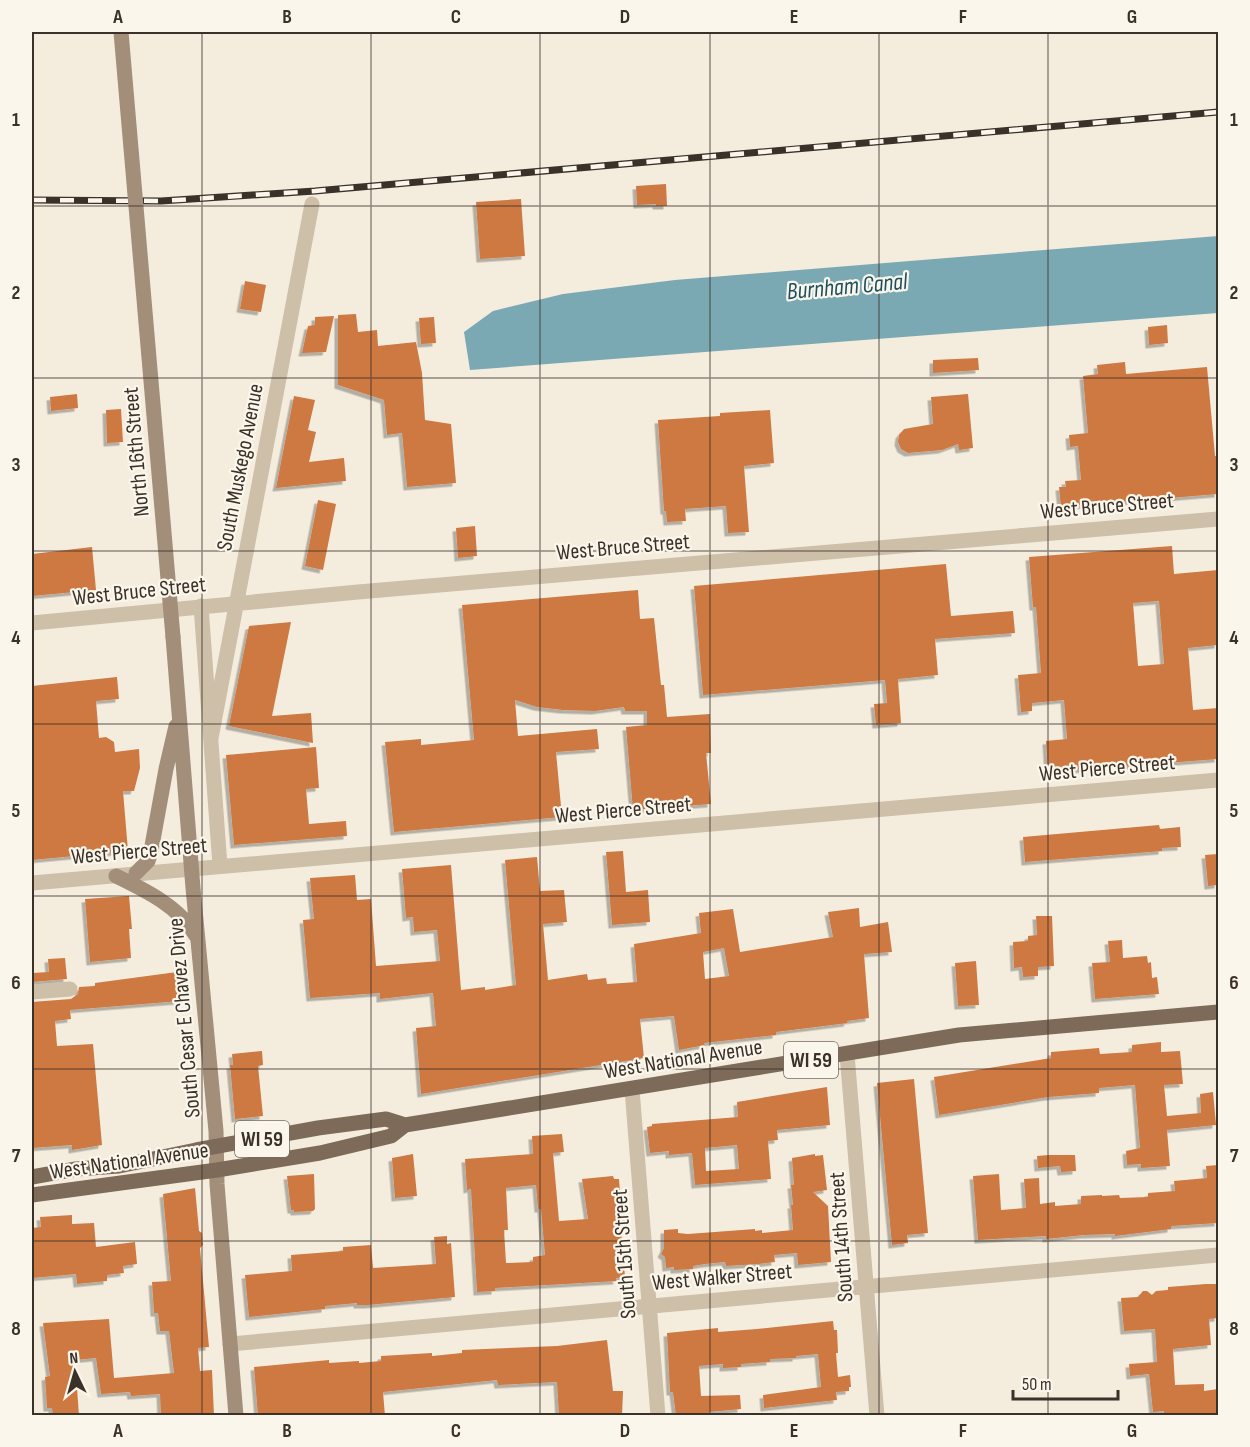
<svg xmlns="http://www.w3.org/2000/svg" width="1250" height="1447" font-family="'Sofia Sans Condensed',sans-serif">
	<style>
		.water { fill: #7aa9b4 }
		.building { fill: #ce7842; fill-rule: evenodd; filter: url(#shadow) }
		.lines { fill: none; stroke-linecap: round; stroke-linejoin: round }
		.minor { stroke: #cebfa8; stroke-width: 15 }
		.secondary { stroke: #a28e79; stroke-width: 15 }
		.primary { stroke: #7d6a59; stroke-width: 15 }
		.rail-casing { stroke: #3a3129; stroke-width: 7 }
		.rail { stroke: #fbf6eb; stroke-width: 4.5; stroke-dasharray: 14; stroke-linecap: butt }
		.secondary-bridge { stroke: #a28e79; stroke-width: 15 }
		.grid { fill: none; stroke: #3a3129; stroke-width: 1.5; stroke-opacity: 0.55 }
		.labels { text-anchor: middle; stroke-width: 4.5; stroke-linejoin: round; paint-order: stroke }
		.shield { fill: #fbf6eb; stroke: #746c63; stroke-width: 1.5 }
		.shield-label { font-size: 21px; font-weight: bold; fill: #3a3129 }
		.street-label { font-size: 22px; fill: #3a3129; stroke: #fbf6eb }
		.water-label { font-size: 24px; font-style: italic; fill: #1b515f; stroke: #fbf6eb }
		.neatline { fill: none; stroke: #3a3129; stroke-width: 2 }
		.grid-label { font-size: 20px; text-anchor: middle; font-weight: bold; fill: #3a3129 }
	</style>
	<defs>
		<filter id="shadow"><feDropShadow dx="-3.5" dy="3.5" stdDeviation="0" flood-color="#0004"/></filter>
	</defs>
	<rect width="100%" height="100%" fill="#f4edde"/>
	<path class="water" d="M1218,236V313L470,370L464,332L493,311L563,294L675,280Z"/>
	<path class="building" d="M666,184L667,206H656V204L637,205L636,186Z
		M521,199L525,256L480,259L476,202Z
		M245,281L266,285L261,312L240,309Z
		M356,314L358,332L377,330L378,346L416,342L422,373L425,420L451,424L456,483L407,487L402,433L387,435L384,400L338,385V315Z
		M334,316L326,352L302,353L308,326L315,325V317Z
		M434,317L436,343L421,344L419,318Z
		M1167,325L1168,343L1149,345L1148,327Z
		M978,358L979,370L933,373V360Z
		M1125,362L1126,374L1207,367L1215,456H1218V494L1061,507L1059,487H1066L1065,481L1081,480L1078,446L1070,447L1069,435L1088,433L1083,376L1098,374L1097,365Z
		M77,394L78,408L51,411L50,397Z
		M968,394L973,448L959,450L958,444L942,450L908,453L901,449L898,442L899,435L904,429L933,424L931,397Z
		M294,396L315,400L308,430L316,432L309,462L344,458L346,481L276,488Z
		M121,409L123,442L107,443L106,410Z
		M770,410L774,463L744,466L749,532L728,533L726,506L685,509L686,521L667,522L666,511H664L658,420L720,416V413Z
		M318,500L336,504L323,570L305,566Z
		M475,526L477,556L458,558L456,528Z
		M1172,546L1174,574L1218,570V645L1188,648L1193,710L1218,708V759L1048,772L1046,741L1067,739L1064,700L1032,703V711L1021,712L1018,675L1041,673L1036,607H1033L1029,557ZM1159,601L1164,664L1138,666L1133,603Z
		M92,547L96,590L32,596V554Z
		M946,564L951,616L1013,611L1015,633L935,639L938,675L898,679L901,723L876,725L874,704L887,703L885,680L703,695L694,586Z
		M638,590L640,619L654,618L661,685H664L667,717L710,714L711,753H706L711,804L633,810L626,727L647,725V711H625L624,707L595,711L563,710L537,707L515,700L518,736L597,729L599,749L556,752L562,817L394,832L385,742L421,739V745L474,740L462,605Z
		M291,622L272,716L311,713L313,743L229,726L249,626Z
		M117,677L119,699L96,701L99,738L106,737L114,742L115,752L139,749L140,768L134,791H123L128,851L32,860V686Z
		M316,747L319,788L306,789L309,824L346,821L347,836L234,845L226,755Z
		M1159,825L1160,829L1180,827L1181,847L1162,848V851L1025,862L1023,837Z
		M623,851L626,892L648,890L650,922L612,925L606,852Z
		M1218,854V885L1208,886L1205,855Z
		M537,857L540,891L564,890L567,922L543,924L548,980L587,974L588,980L606,978L607,984L637,982L634,944L701,933L699,913L733,909L740,952L833,937L828,912L859,908L860,927L888,922L892,952L864,954L869,1018L847,1021L848,1023L776,1032V1035L704,1043L705,1045L679,1050L674,1016L640,1019L644,1058L421,1094L416,1028L436,1026L433,993L380,999V993L310,998L303,920L314,919L310,878L355,875L357,900L371,899L376,966L440,961L437,930L414,932L413,917L406,918L402,869L451,865L461,990L485,987V990L516,985L505,860ZM724,948L729,976L705,979L703,952Z
		M129,896L132,929H129L131,958L90,962L85,899Z
		M1036,916H1052L1054,966L1038,967V976L1023,977L1022,967L1014,968L1013,942L1028,941V936L1037,935Z
		M1122,940L1123,958L1147,956L1148,963L1151,962L1152,978L1157,977L1159,994L1095,999L1092,963L1110,962L1108,941Z
		M65,958L67,979L32,982V973L49,972L48,959Z
		M976,961L979,1005L958,1006L955,963Z
		M177,972L180,1001L70,1010L71,1019L55,1021L57,1046L93,1044L102,1145L72,1150V1145L32,1148V1002L71,999L78,994L79,987L95,986V983Z
		M1161,1042V1052L1180,1051L1183,1084L1164,1085L1167,1116L1201,1113L1200,1094L1213,1092L1216,1125L1167,1130L1170,1166L1141,1168V1164L1127,1165L1126,1151L1140,1148L1135,1085L1099,1088V1093L1048,1097L939,1115L934,1077L1051,1058V1052L1099,1048L1100,1054L1132,1052V1045Z
		M262,1051L263,1065L258,1066L263,1116L235,1119L230,1065H233L232,1054Z
		M914,1079L928,1233L907,1235L908,1243L892,1245L877,1083Z
		M827,1087L830,1125L777,1130L778,1140L768,1141L771,1179L695,1185L692,1153L669,1155V1151L650,1153L647,1127L652,1126V1124L738,1117L737,1102ZM737,1145L739,1169L706,1171L705,1148Z
		M562,1134L564,1152L553,1153L559,1221L588,1219L582,1179L613,1176L614,1179H619L622,1220L625,1219L626,1230L621,1231L625,1277L616,1278L617,1281L495,1288V1291L477,1292L471,1189L467,1190L465,1159L533,1154L532,1136ZM536,1185L538,1209H541L545,1255L533,1257V1262L506,1263L504,1230H508L506,1188Z
		M413,1154L417,1196L395,1198L392,1158Z
		M815,1154V1156L823,1155L827,1190L813,1192L828,1206L831,1262L798,1265L797,1253L774,1255L775,1262L758,1264L726,1266L725,1262L705,1264L693,1266V1269L674,1270V1267L666,1268L665,1257L661,1254L664,1248V1230L678,1229V1233L688,1234L755,1229V1231L762,1230V1233L793,1230L791,1205H793L791,1185H794L792,1158Z
		M1049,1155H1075L1076,1171L1061,1172L1060,1166L1038,1168L1037,1156Z
		M1218,1165V1223L1171,1226V1229L1115,1236V1234L1084,1235L1046,1239V1236L978,1240L973,1176L999,1174L1001,1210L1026,1208L1024,1179L1039,1178L1040,1204L1055,1202V1206L1081,1204V1196L1102,1195V1196L1119,1195L1120,1198L1148,1197V1193L1175,1191L1174,1181L1207,1178L1206,1166Z
		M314,1174L315,1209L313,1211L294,1212V1210H291L287,1176Z
		M195,1188L199,1231L202,1233L203,1245L200,1248L209,1347L198,1348L200,1371L212,1370L214,1416H161L160,1394L131,1396L130,1392L101,1394L96,1358L75,1360L79,1416H53L52,1408H47L45,1377L50,1376L43,1323L109,1319L114,1378L174,1373L169,1331H160L158,1313H154L152,1282L171,1281L163,1194Z
		M72,1215V1224L94,1223L96,1247L135,1242L137,1264L123,1266L124,1273L107,1275V1281L77,1284L76,1274L32,1278V1228L41,1227L40,1217Z
		M447,1236V1244L451,1243L455,1297L368,1305H357V1303L325,1306V1309L249,1317L245,1275L292,1271L291,1255L343,1251V1247L371,1245L373,1268L436,1264L434,1237Z
		M1206,1284H1218V1318L1209,1319L1211,1345L1173,1349L1175,1385L1204,1384V1391L1218,1389V1416H1164V1411L1153,1412L1149,1374L1130,1376L1129,1364L1157,1362L1155,1329L1124,1331L1121,1298L1138,1297L1143,1291H1147L1152,1295L1156,1291L1168,1290V1287Z
		M833,1321L834,1330H837L838,1353H836L838,1377L850,1375L851,1387H849V1391L836,1392L837,1400L764,1408L763,1395L821,1387L818,1354L796,1356V1358L770,1359V1362L741,1364V1367L723,1368V1364L699,1366L701,1396L740,1395L741,1409L709,1412V1414L676,1416L673,1392H670L667,1333L718,1328V1332L757,1329Z
		M607,1340L613,1391H623L622,1416H559L557,1382L498,1385L497,1380L383,1392L385,1416H258L254,1367L329,1360V1363L359,1361V1363L381,1361V1356L432,1353V1356L462,1353V1350L557,1346Z"/>
	<g class="lines">
		<path class="minor" d="M201,606L220,866
			M32,623L358,592L1218,519
			M211,738L312,204
			M32,883L1218,780
			M32,992L70,989
			M847,1054L877,1416
			M632,1089L658,1416
			M230,1344L1218,1255"/>
		<path class="secondary" d="M173,637L193,888L216,1131L217,1184L236,1416
			M136,873L148,861L151,851L166,769L176,726
			M116,876C145,890 180,907 196,936"/>
		<path class="primary" d="M32,1177L76,1169L119,1166L196,1150L318,1128L386,1119L405,1125L959,1035L1218,1012
			M32,1195L217,1170L320,1153L391,1136L405,1125"/>
		<defs>
			<path id="rail" d="M32,200L161,201L315,191L1218,112"/>
		</defs>
		<use href="#rail" class="rail-casing"/>
		<use href="#rail" class="rail"/>
		<path class="secondary-bridge" d="M121,32L173,637"/>
	</g>
	<path class="grid" d="M202,32V1416M371,32V1416M540,32V1416M710,32V1416M879,32V1416M1048,32V1416M32,206H1218M32,378H1218M32,551H1218M32,724H1218M32,896H1218M32,1069H1218M32,1241H1218"/>
	<g class="labels">
		<g class="shield">
			<rect x="784" y="1042" width="54" height="36" rx="4.5"/>
			<rect x="235" y="1121" width="54" height="36" rx="4.5"/>
		</g>
		<g class="shield-label">
			<text x="811" y="1067">WI 59</text>
			<text x="262" y="1146">WI 59</text>
		</g>
		<g class="street-label">
			<text transform="translate(135 452) rotate(-95)" y="8">North 16th Street</text>
			<text transform="translate(239 467) rotate(-79)" y="8">South Muskego Avenue</text>
			<text transform="translate(1107 505) rotate(-5)" y="8">West Bruce Street</text>
			<text transform="translate(623 546) rotate(-5)" y="8">West Bruce Street</text>
			<text transform="translate(139 590) rotate(-6)" y="8">West Bruce Street</text>
			<text transform="translate(1107 767) rotate(-5)" y="8">West Pierce Street</text>
			<text transform="translate(623 809) rotate(-5)" y="8">West Pierce Street</text>
			<text transform="translate(139 850) rotate(-5)" y="8">West Pierce Street</text>
			<text transform="translate(183 1018) rotate(-95)" y="8">South Cesar E Chavez Drive</text>
			<text transform="translate(683 1058) rotate(-9)" y="8">West National Avenue</text>
			<text transform="translate(129 1160) rotate(-8)" y="8">West National Avenue</text>
			<text transform="translate(840 1237) rotate(-94)" y="8">South 14th Street</text>
			<text transform="translate(623 1254) rotate(-94)" y="8">South 15th Street</text>
			<text transform="translate(722 1276) rotate(-5)" y="8">West Walker Street</text>
		</g>
		<g class="water-label">
			<text transform="translate(847 286) rotate(-5)" y="8">Burnham Canal</text>
		</g>
	</g>
	<rect width="1250" height="1447" fill="none" stroke="#fbf6eb" stroke-width="66"/>
	<g transform="translate(75 1372) rotate(355)" stroke="#fbf6eb" stroke-width="4.5" paint-order="stroke">
	<path d="M0-4.5L10 22L0 15L-10 22Z" fill="#3a3129"/>
	<text y="-9" font-size="16" font-weight="bold" text-anchor="middle" fill="#3a3129">N</text>
	</g>
	<path d="M1013 1390v9h105v-9" fill="none" stroke="#3a3129" stroke-width="3"/>
	<text x="1022" y="1390" font-size="18" fill="#3a3129" stroke="#fbf6eb" stroke-width="4.5" paint-order="stroke">50 m</text>
	<rect x="33" y="33" width="1184" height="1381" class="neatline"/>
	<g class="grid-label">
		<text x="118" y="23">A</text>
		<text x="287" y="23">B</text>
		<text x="456" y="23">C</text>
		<text x="625" y="23">D</text>
		<text x="794" y="23">E</text>
		<text x="963" y="23">F</text>
		<text x="1132" y="23">G</text>
		<text x="16" y="126">1</text>
		<text x="1234" y="126">1</text>
		<text x="16" y="299">2</text>
		<text x="1234" y="299">2</text>
		<text x="16" y="471">3</text>
		<text x="1234" y="471">3</text>
		<text x="16" y="644">4</text>
		<text x="1234" y="644">4</text>
		<text x="16" y="817">5</text>
		<text x="1234" y="817">5</text>
		<text x="16" y="989">6</text>
		<text x="1234" y="989">6</text>
		<text x="16" y="1162">7</text>
		<text x="1234" y="1162">7</text>
		<text x="16" y="1335">8</text>
		<text x="1234" y="1335">8</text>
		<text x="118" y="1437">A</text>
		<text x="287" y="1437">B</text>
		<text x="456" y="1437">C</text>
		<text x="625" y="1437">D</text>
		<text x="794" y="1437">E</text>
		<text x="963" y="1437">F</text>
		<text x="1132" y="1437">G</text>
	</g>
</svg>
